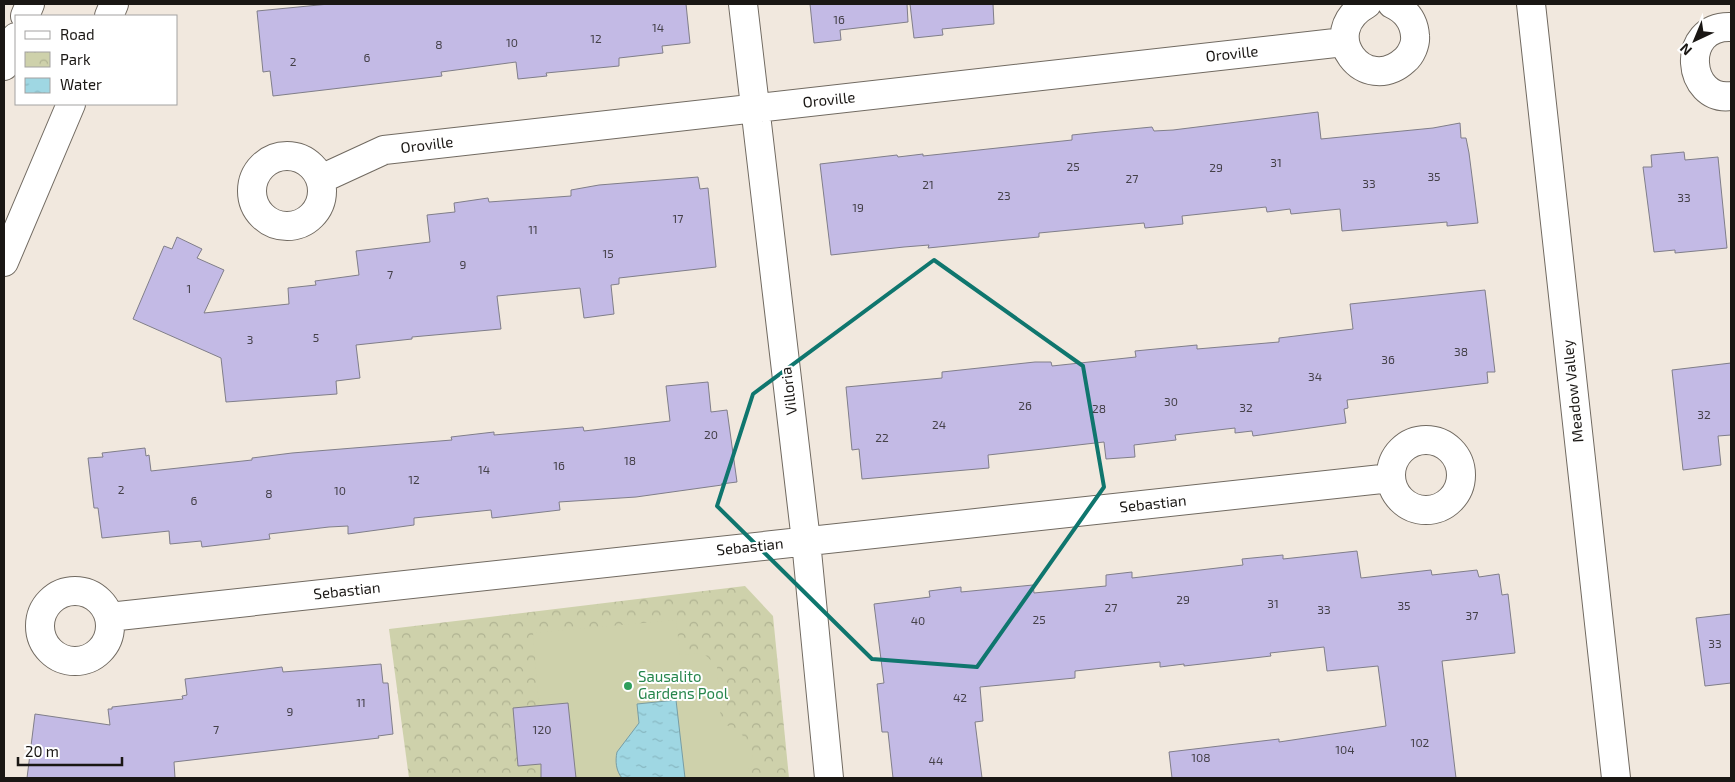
<svg xmlns="http://www.w3.org/2000/svg" width="1735" height="782" font-family="'Exo 2',sans-serif">
	<style>
		.park { fill: url(#park-crowns) }
		.pitch { fill: #ced1ab }
		.water { fill: url(#water-ripples); stroke: #779da5 }
		.building { fill: #c3bae5; stroke: #807e89 }
		.lines { fill: none; stroke-linecap: round; stroke-linejoin: round }
		.minor-casing { stroke: #716a61; stroke-width: 30 }
		.major-casing { stroke: #716a61; stroke-width: 30 }
		.minor { stroke: #fff; stroke-width: 28 }
		.major { stroke: #fff; stroke-width: 28 }
		.marked { fill: none; stroke: #0f766e; stroke-width: 4; stroke-linejoin: round }
		.leisure-dot { fill: #2e9e5b; stroke: #fff; stroke-width: 2 }
		.labels { text-anchor: middle; stroke-width: 4; stroke-linejoin: round; paint-order: stroke }
		.number-label { font-size: 12px; fill: #444048 }
		.street-label { font-size: 15px; fill: #1a1714; stroke: #fff }
		.leisure-label { font-size: 15px; fill: #27864d; stroke: #fff; text-anchor: start }
	</style>
	<defs>
		<pattern id="park-crowns" width="20" height="18" patternUnits="userSpaceOnUse" patternTransform="scale(1.25)"><rect width="20" height="18" fill="#ced1ab"/><path d="M2 6a3 3 0 1 1 6 0M12 15a3 3 0 1 1 6 0" fill="none" stroke="#b0b392"/></pattern>
		<pattern id="water-ripples" width="26" height="14" patternUnits="userSpaceOnUse" patternTransform="scale(1.25)"><rect width="26" height="14" fill="#9fd7e3"/><path d="M2 4q2-2 4 0t4 0M15 11q2-2 4 0t4 0" fill="none" stroke="#88b8c2"/></pattern>
	</defs>
	<rect width="100%" height="100%" fill="#f1e8de"/>
	<path class="park" d="M745,586L773,616L789,778H409L389,629Z"/>
	<path class="pitch" d="M676,620L680,655L703,653L717,666L721,722L741,733L753,752C752,763 749,771 741,778H541L540,764L518,766L513,708L539,705L533,633Z"/>
	<path class="water" d="M676,700L685,778H622C616,771 615,761 617,752L639,723L637,704Z"/>
	<path class="building" d="M329,4H686L690,43L662,46L663,53L619,58V66L546,73L547,76L518,79L516,62L441,72L442,76L273,96L270,71L263,72L257,11Z
		M810,4H907L908,22L840,30L841,40L814,43Z
		M910,4H993L994,24L942,29L943,35L914,38Z
		M1318,112L1321,139L1433,128L1460,123L1461,138H1466L1469,153L1478,223L1447,226V222L1342,231L1340,209L1291,214L1290,209L1267,212L1266,207L1182,216L1183,224L1145,228L1144,223L1039,233V237L1007,240L928,248L929,245L904,247L831,255L820,164L897,155L898,157L923,154V156L1072,140V135L1100,132L1152,127L1154,131L1173,130Z
		M1684,152L1685,160L1718,157L1727,248L1675,253V250L1654,252L1643,167H1652L1651,155Z
		M698,177L700,189L708,188L716,267L619,278V284L611,285L614,314L584,318L580,288L497,296L501,329L412,337V339L356,345L360,378L336,381L337,394L226,402L221,358L133,319L164,246L172,249L177,237L202,249L197,258L224,270L204,313L289,304L288,288L316,285L315,281L359,275L356,251L430,242L427,215L455,212L454,203L488,198L489,202L571,196V190L599,185Z
		M1485,290L1495,372H1487L1488,383L1347,400L1348,408L1344,409L1346,423L1253,436L1252,431L1235,433V428L1175,435L1176,440L1134,445L1135,457L1106,459L1104,442L1043,449L988,455L989,468L862,479L859,449L852,450L846,387L942,378V372L1035,362H1051L1052,366L1136,357L1135,351L1197,345V349L1279,342V338L1353,329L1350,304Z
		M1731,363V435L1718,436L1721,465L1683,470L1672,370Z
		M708,382L711,412L727,410L737,482L721,484L722,485L636,497L559,502L560,510L492,518L491,510L414,518V525L348,534V526L329,527L269,534L270,539L202,547L201,541L170,544L169,531L102,538L98,508H94L88,458L103,457L102,453L145,448L146,456L149,455L151,471L252,460V458L292,453L452,440L451,437L494,432V435L583,427L584,431L670,421L666,386Z
		M1357,551L1361,578L1431,570L1432,575L1477,570L1479,577L1499,574L1502,595L1508,594L1515,653L1442,661L1456,778H1172L1169,752L1279,739V742L1386,726L1378,666L1327,671L1324,647L1270,653L1271,656L1184,666V664L1160,667V662L1075,671V678L980,687L983,721L975,722L982,778H893L888,732H882L877,684L884,683L874,604L930,597L929,591L961,587V592L1033,585L1034,593L1106,586V575L1132,572V578L1243,565L1242,559L1283,555V559Z
		M1731,614V683L1705,686L1696,618Z
		M381,664L383,683H388L393,734L378,736L379,738L174,762L175,778H27L35,714L110,725L108,709H112V707L183,699L182,696L187,695L185,679L282,667L283,672Z
		M568,703L576,778H541V764L518,766L513,708Z"/>
	<g class="lines">
		<defs>
			<path id="minor" d="M743,4L806,541L829,778
				M1367,4C1315,33 1365,97 1405,60C1411,55 1416,44 1415,36C1414,20 1405,10 1392,4
				M1531,4L1616,778
				M1731,27C1679,25 1687,102 1731,96
				M252 191a35 35 0 1 1 70 0a35 35 0 1 1-70 0Z
				M321,179L384,150L1344,42
				M1391 475a35 35 0 1 1 70 0a35 35 0 1 1-70 0Z
				M40 626a35 35 0 1 1 70 0a35 35 0 1 1-70 0Z
				M109,617L1391,478"/>
			<path id="major" d="M25,16L30,4
				M109,16L114,4
				M4,66L16,37
				M4,262L71,104"/>
		</defs>
		<use href="#minor" class="minor-casing"/>
		<use href="#major" class="major-casing"/>
		<use href="#minor" class="minor"/>
		<use href="#major" class="major"/>
	</g>
	<path class="marked" d="M934,260L1083,366L1104,487L977,667L872,659L717,506L753,394Z"/>
	<circle class="leisure-dot" cx="628" cy="686" r="5"/>
	<g class="labels">
		<g class="number-label">
			<text x="839" y="24">16</text>
			<text x="658" y="32">14</text>
			<text x="596" y="43">12</text>
			<text x="512" y="47">10</text>
			<text x="439" y="49">8</text>
			<text x="367" y="62">6</text>
			<text x="293" y="66">2</text>
			<text x="1276" y="167">31</text>
			<text x="1073" y="171">25</text>
			<text x="1216" y="172">29</text>
			<text x="1434" y="181">35</text>
			<text x="1132" y="183">27</text>
			<text x="1369" y="188">33</text>
			<text x="928" y="189">21</text>
			<text x="1004" y="200">23</text>
			<text x="1684" y="202">33</text>
			<text x="858" y="212">19</text>
			<text x="678" y="223">17</text>
			<text x="533" y="234">11</text>
			<text x="608" y="258">15</text>
			<text x="463" y="269">9</text>
			<text x="390" y="279">7</text>
			<text x="189" y="293">1</text>
			<text x="316" y="342">5</text>
			<text x="250" y="344">3</text>
			<text x="1461" y="356">38</text>
			<text x="1388" y="364">36</text>
			<text x="1315" y="381">34</text>
			<text x="1171" y="406">30</text>
			<text x="1025" y="410">26</text>
			<text x="1246" y="412">32</text>
			<text x="1099" y="413">28</text>
			<text x="1704" y="419">32</text>
			<text x="939" y="429">24</text>
			<text x="711" y="439">20</text>
			<text x="882" y="442">22</text>
			<text x="630" y="465">18</text>
			<text x="559" y="470">16</text>
			<text x="484" y="474">14</text>
			<text x="414" y="484">12</text>
			<text x="121" y="494">2</text>
			<text x="340" y="495">10</text>
			<text x="269" y="498">8</text>
			<text x="194" y="505">6</text>
			<text x="1183" y="604">29</text>
			<text x="1273" y="608">31</text>
			<text x="1404" y="610">35</text>
			<text x="1111" y="612">27</text>
			<text x="1324" y="614">33</text>
			<text x="1472" y="620">37</text>
			<text x="1039" y="624">25</text>
			<text x="918" y="625">40</text>
			<text x="1715" y="648">33</text>
			<text x="960" y="702">42</text>
			<text x="361" y="707">11</text>
			<text x="290" y="716">9</text>
			<text x="216" y="734">7</text>
			<text x="542" y="734">120</text>
			<text x="1420" y="747">102</text>
			<text x="1345" y="754">104</text>
			<text x="1201" y="762">108</text>
			<text x="936" y="765">44</text>
		</g>
		<g class="street-label">
			<text transform="translate(1232 54) rotate(-6)" y="5">Oroville</text>
			<text transform="translate(829 100) rotate(-6)" y="5">Oroville</text>
			<text transform="translate(427 145) rotate(-7)" y="5">Oroville</text>
			<text transform="translate(789 391) rotate(-97)" y="5">Villoria</text>
			<text transform="translate(1573 391) rotate(-96)" y="5">Meadow Valley</text>
			<text transform="translate(1153 504) rotate(-6)" y="5">Sebastian</text>
			<text transform="translate(750 547) rotate(-6)" y="5">Sebastian</text>
			<text transform="translate(347 591) rotate(-6)" y="5">Sebastian</text>
		</g>
		<g class="leisure-label">
			<text x="638" y="682">Sausalito<tspan x="638" dy="17">Gardens Pool</tspan></text>
		</g>
	</g>
	<rect width="1735" height="782" fill="none" stroke="#1a1714" stroke-width="10"/>
	<rect x="15" y="15" width="162" height="90" fill="#ffffff" stroke="#a3a2a1"/>
	<rect x="25" y="31" width="25" height="8" fill="#ffffff" stroke="#a3a2a1"/>
	<text x="60" y="40" font-size="15" fill="#1a1714">Road</text>
	<rect x="25" y="52" width="25" height="15" fill="url(#park-crowns)" stroke="#a3a2a1"/>
	<text x="60" y="65" font-size="15" fill="#1a1714">Park</text>
	<rect x="25" y="78" width="25" height="15" fill="url(#water-ripples)" stroke="#a3a2a1"/>
	<text x="60" y="90" font-size="15" fill="#1a1714">Water</text>
	<g transform="translate(1695 40) rotate(224)" stroke="#ffffff" stroke-width="4" paint-order="stroke">
	<path d="M0-4L9 19L0 12L-9 19Z" fill="#1a1714"/>
	<text y="-8" font-size="14" font-weight="bold" text-anchor="middle" fill="#1a1714">N</text>
	</g>
	<path d="M18 757v8h104v-8" fill="none" stroke="#1a1714" stroke-width="2.5"/>
	<text x="25" y="757" font-size="15" fill="#1a1714" stroke="#ffffff" stroke-width="4" paint-order="stroke">20 m</text>
</svg>
